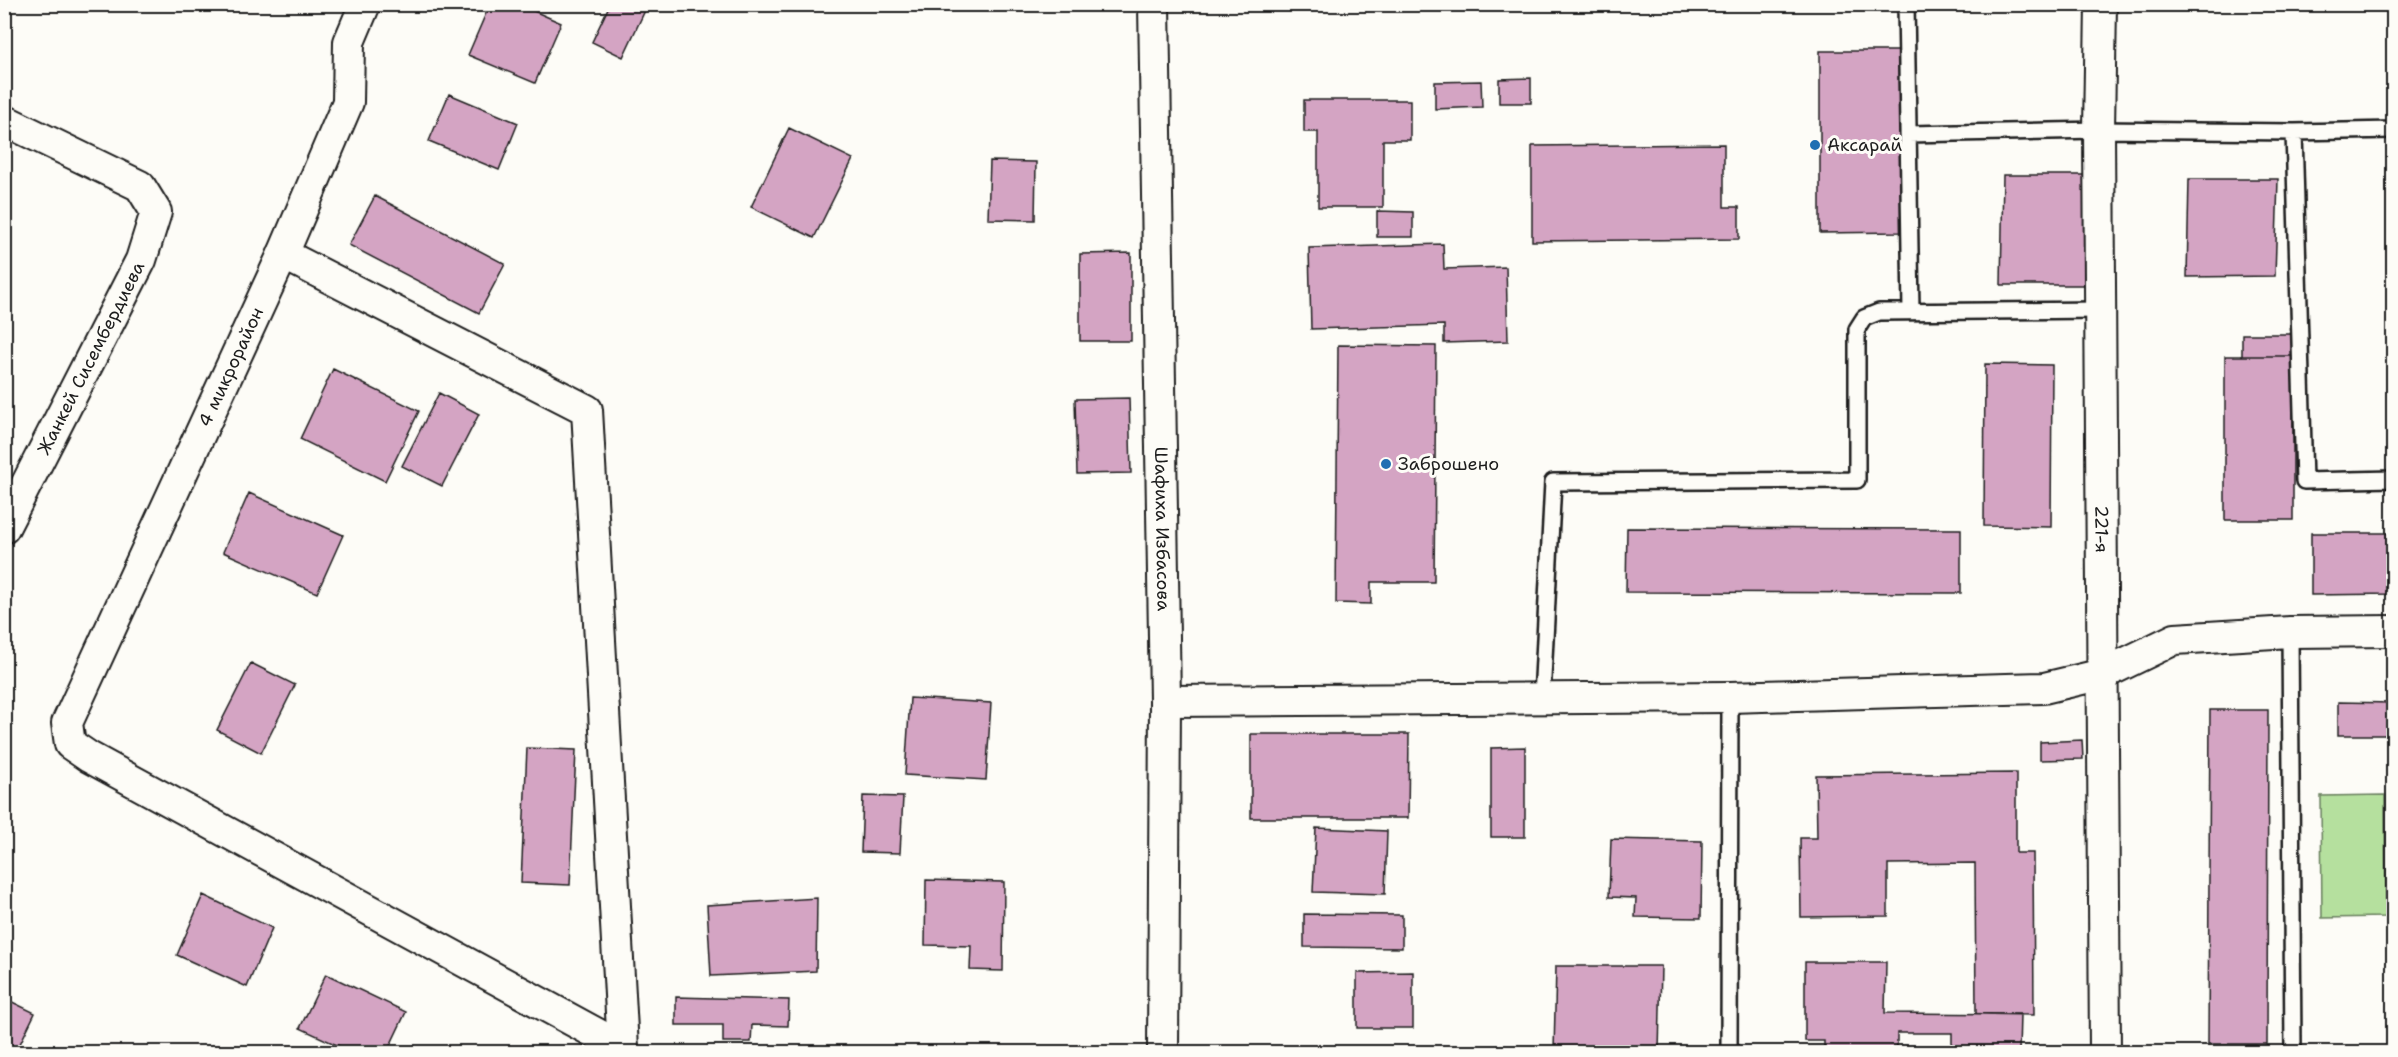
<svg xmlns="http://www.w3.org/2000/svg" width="2398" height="1057" font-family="'Shantell Sans',sans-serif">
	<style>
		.green { fill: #b5e09e; stroke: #687e5d; stroke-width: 1.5 }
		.building { fill: #d4a4c3; stroke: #1c1c1c; stroke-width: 1.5 }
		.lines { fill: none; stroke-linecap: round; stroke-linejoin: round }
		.service-casing { stroke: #1c1c1c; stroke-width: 20 }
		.minor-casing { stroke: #1c1c1c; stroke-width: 34 }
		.service { stroke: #fdfcf7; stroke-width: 15 }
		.minor { stroke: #fdfcf7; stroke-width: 30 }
		.poi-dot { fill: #1f6fb2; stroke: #fdfcf7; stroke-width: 2 }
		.labels { text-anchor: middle; stroke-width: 6; stroke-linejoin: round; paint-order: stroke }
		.poi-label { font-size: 18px; fill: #1c1c1c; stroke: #fdfcf7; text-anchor: start }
		.street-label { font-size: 18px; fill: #1c1c1c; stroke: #fdfcf7 }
	</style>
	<rect width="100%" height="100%" fill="#fdfcf7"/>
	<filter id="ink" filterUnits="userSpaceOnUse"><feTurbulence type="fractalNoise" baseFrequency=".0167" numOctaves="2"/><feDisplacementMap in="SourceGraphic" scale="12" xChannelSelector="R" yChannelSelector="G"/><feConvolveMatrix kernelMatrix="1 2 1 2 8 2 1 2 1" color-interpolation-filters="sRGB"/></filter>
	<g filter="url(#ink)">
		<path class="green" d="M2385,795L2386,917L2322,918L2321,796Z"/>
		<path class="building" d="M490,4H518L561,23L535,83L468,55Z
			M610,4H648L623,57L592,42Z
			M1820,51H1900L1901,232L1820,233Z
			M1531,78V103H1499V79Z
			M1481,81L1482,107L1435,109V82Z
			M449,94L518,123L499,170L429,141Z
			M1304,100H1410V140H1383V207H1318V132H1304Z
			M789,128L853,159L814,238L751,207Z
			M1724,144V207H1739V239L1532,241V146Z
			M990,161L1036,162L1035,220L988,219Z
			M2003,175H2091L2090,285H2001Z
			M2189,179H2278L2275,276L2187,277Z
			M375,196L505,264L479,313L349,245Z
			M1377,211L1413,212V237H1377Z
			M1443,244L1444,269L1506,267L1508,341L1444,343V325L1311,329L1309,248Z
			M1131,253V341H1080V254Z
			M2242,334H2293V356H2242Z
			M1338,345L1436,346L1434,582H1371V604L1336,603Z
			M2225,356H2293V520H2225Z
			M1985,364L2052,365L2051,527L1984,526Z
			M333,369L419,411L385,481L300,439Z
			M439,393L479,414L442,486L402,466Z
			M1129,398L1131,473L1077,474L1075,399Z
			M249,493L343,535L317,593L223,552Z
			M1627,528L1961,529V593L1626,592Z
			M2311,533H2394V594L2311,595Z
			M251,663L295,685L261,753L217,730Z
			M910,698L991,703L986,780L905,775Z
			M2338,702L2393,703L2394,735H2338Z
			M2210,710H2268L2267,1044H2208Z
			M1251,734H1409L1408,818H1251Z
			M2082,740L2083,759L2040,760V742Z
			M1525,747V837H1491V748Z
			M527,748L576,750L570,885L521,883Z
			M2016,773V853H2033L2034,1015L1976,1014L1975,863L1888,864V916L1801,917L1800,838H1817L1816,775Z
			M863,796L903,797L900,853L861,852Z
			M1316,828L1387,831L1385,894L1313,892Z
			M1611,839L1702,841L1701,918L1635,917L1636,898L1609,897Z
			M926,880L1004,882L1003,971L970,970L971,946L925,945Z
			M203,895L272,928L247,987L177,955Z
			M817,898L816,971L711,976L707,905Z
			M1304,914L1402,915V948L1304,947Z
			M1805,962H1886L1885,1013L2020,1014L2019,1052H1952V1033H1897V1052H1824V1041H1805Z
			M1556,966H1661L1659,1052H1554Z
			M1413,972V1028H1357V973Z
			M326,974L406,1012L387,1052H352L300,1028Z
			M676,997L789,1000L788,1026L752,1025L751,1042H723V1025H676Z
			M4,998L35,1013L16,1052H4Z"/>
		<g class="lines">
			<defs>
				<path id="service" d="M1906,4L1911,311
					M2294,132L2304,481L2394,479
					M1908,134L2099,130L2294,132L2394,130
					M2290,632L2293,1052
					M1542,698L1553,482L1857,480V329L1864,318L1879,312L2101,310
					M1729,1052L1730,697"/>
				<g id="minor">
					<path d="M365,4L349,42L348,102L283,254L67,723L70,744L89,757L623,1048L624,1052"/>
					<path id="s1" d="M1154,4L1165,701L1163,1052"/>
					<path id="s2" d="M2101,4L2099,130L2105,1052"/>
					<path d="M4,120L140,186L156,212L141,260L4,528"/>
					<path d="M283,254L587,410L623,1048"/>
					<path d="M1165,701L1730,697L2044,688L2103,674L2175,639L2290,632L2394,631"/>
				</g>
			</defs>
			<use href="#service" class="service-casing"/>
			<use href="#minor" class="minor-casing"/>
			<use href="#service" class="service"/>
			<use href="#minor" class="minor"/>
		</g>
	</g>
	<g class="poi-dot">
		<circle cx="1815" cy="145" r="6"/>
		<circle cx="1386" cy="464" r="6"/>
	</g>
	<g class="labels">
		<g class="poi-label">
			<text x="1827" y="151">Аксарай</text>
			<text x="1398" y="470">Заброшено</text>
		</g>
		<g class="street-label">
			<text transform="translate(91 358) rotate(-63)" y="6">Жанкей Сисембердиева</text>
			<text transform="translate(231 367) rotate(-65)" y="6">4 микрорайон</text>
			<text dy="6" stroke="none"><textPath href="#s1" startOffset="525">Шафиха Избасова</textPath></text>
			<text dy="6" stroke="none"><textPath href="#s2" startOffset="525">221-я</textPath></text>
		</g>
	</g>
	<rect width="2398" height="1057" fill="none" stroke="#fdfcf7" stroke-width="24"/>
	<rect x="12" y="12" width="2374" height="1033" fill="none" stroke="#1c1c1c" stroke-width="2" filter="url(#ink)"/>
</svg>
